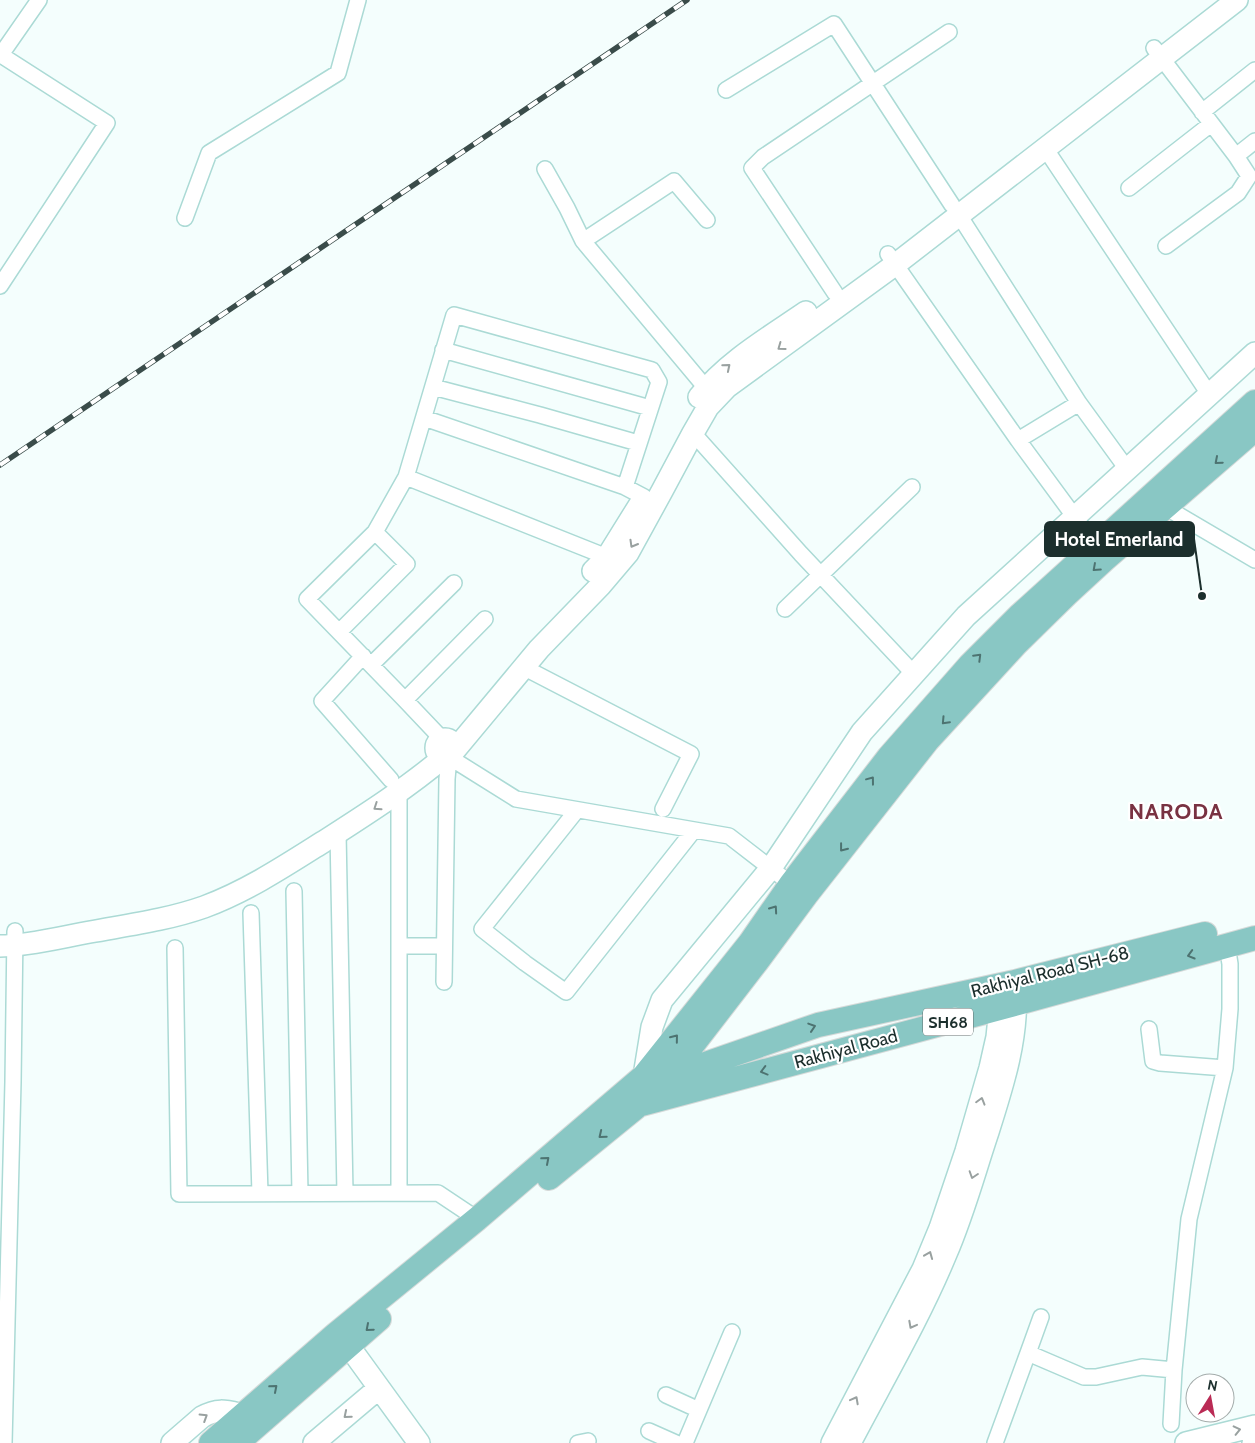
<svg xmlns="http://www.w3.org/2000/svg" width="1255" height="1443" font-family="Cabin,sans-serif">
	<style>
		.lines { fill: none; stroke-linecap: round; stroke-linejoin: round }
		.street-casing { stroke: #abdad5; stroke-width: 18 }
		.secondary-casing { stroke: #abdad5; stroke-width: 24 }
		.primary-casing { stroke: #d6dad9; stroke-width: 26 }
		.street { stroke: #fff; stroke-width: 15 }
		.secondary { stroke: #fff; stroke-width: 21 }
		.primary { stroke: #89c7c4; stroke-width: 24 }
		.rail-casing { stroke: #3a4c4a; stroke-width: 5.5 }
		.rail { stroke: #fff; stroke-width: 4; stroke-dasharray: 11; stroke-linecap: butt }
		.oneway { stroke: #99a1a0 }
		.oneway2 { stroke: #4d7371 }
		.labels { text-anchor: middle; stroke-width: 4.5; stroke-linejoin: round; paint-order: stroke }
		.shield { fill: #fff; stroke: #606d6c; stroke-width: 1 }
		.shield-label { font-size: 16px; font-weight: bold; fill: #1c2f2d }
		.street-label { font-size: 18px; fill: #1c2f2d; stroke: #fff }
		.district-label { font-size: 22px; font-weight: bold; letter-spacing: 1px; fill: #793242; stroke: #fff }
		.leader { fill: none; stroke: #1c2f2d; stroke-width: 2 }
		.callout-dot { fill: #1c2f2d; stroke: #fff; stroke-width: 2 }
		.callout { fill: #1c2f2d; stroke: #1c2f2d; stroke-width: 2 }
		.callout-label { font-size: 19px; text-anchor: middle; font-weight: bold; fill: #fff }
	</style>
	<rect width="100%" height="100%" fill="#f4fefd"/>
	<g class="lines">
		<defs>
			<path id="street" d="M1154,48L1236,156L1249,176L1238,193L1166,246
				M0,56L39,0
				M726,90L834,24L952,205
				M1202,112L1255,70
				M1045,148L1209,394
				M1236,156L1255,141
				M545,169L567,208L583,241
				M1129,188L1211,124
				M959,215L1079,403L1018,440
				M185,218L209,153L338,73L358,0
				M888,254L1018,440L1096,546
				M0,286L107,123L1,55
				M835,293L752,168L763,157L949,32
				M443,350L650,408
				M433,387L540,415L638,443
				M706,388L583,241L674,181L707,220
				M1079,403L1127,469
				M424,418L625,487L644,497
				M693,433L801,554L914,674
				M1165,507L1255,560
				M375,532L406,477
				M607,557L406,477L454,315L652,370L659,382L625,487
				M785,609L912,487
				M339,632L407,564L375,532L307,599L405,700L442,739
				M363,656L322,701L391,780
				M371,665L454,583
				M523,667L691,754L663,809
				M405,700L485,619
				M577,810L482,929L525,963L566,992L694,830
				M338,833L345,1193
				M294,891L300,1193
				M251,913L260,1193
				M399,946H444
				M175,948L179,1194L438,1193L477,1219
				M444,982L447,779L449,757L516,799L729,836L791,884
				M1149,1029L1153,1061L1160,1063L1225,1068
				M399,1193V793
				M1028,1353L1041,1317
				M666,1395L699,1410
				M1171,1424L1174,1370L1189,1219L1225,1068L1230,1009V964L1227,945
				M649,1431L676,1443
				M4,1443L13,1082L15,931
				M578,1443L588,1441
				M685,1443L732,1332
				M995,1443L1028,1353L1084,1377H1096L1142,1367L1174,1370"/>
			<path id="secondary" d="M699,397C728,361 768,338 806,312
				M593,571L607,557L640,504
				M436 748a9 9 0 1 1 18 0a9 9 0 1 1-18 0Z
				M454,751L539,649L600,586L628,553L662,491L693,433L708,407L727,387L896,264L1237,0
				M0,946C27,946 62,937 90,932C128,925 167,920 204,907C247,891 285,866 323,842C365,815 406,789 444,757
				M644,1076L652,1027L662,1000L771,868L862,732L966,616L1255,353
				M348,1345L419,1443
				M172,1443L202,1417C218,1408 226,1411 243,1415
				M314,1443L379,1388
				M832,1443L923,1269L940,1228L966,1151L990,1068L997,1037L1000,1008L999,993
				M850,1443C883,1380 919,1319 946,1254C963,1215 974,1174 987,1135C1002,1088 1019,1037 1015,987
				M1186,1443L1255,1426
				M1253,1443H1255"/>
			<path id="primary" d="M665,1078L818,1025L1015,982L1205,934
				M642,1104L1000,1008L1255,938
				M549,1178L640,1104L667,1078L758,960L806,895L927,741L1016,644L1067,594L1105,559L1255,429
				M211,1443L335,1335L477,1219L644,1076L750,943L791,884L889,757L970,665L1019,616L1255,402
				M237,1443L379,1319"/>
		</defs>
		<use href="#street" class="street-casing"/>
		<use href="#secondary" class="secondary-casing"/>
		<use href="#primary" class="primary-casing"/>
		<use href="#street" class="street"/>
		<use href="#secondary" class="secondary"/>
		<use href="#primary" class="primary"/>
		<defs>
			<path id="rail" d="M0,465L687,0"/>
		</defs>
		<use href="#rail" class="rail-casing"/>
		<use href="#rail" class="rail"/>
	</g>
	<defs><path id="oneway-chevron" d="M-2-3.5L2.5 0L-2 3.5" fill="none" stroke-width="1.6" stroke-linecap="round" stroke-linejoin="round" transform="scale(1.25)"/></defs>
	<g class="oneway">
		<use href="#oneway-chevron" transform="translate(781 347) rotate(144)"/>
		<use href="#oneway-chevron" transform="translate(727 367) rotate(-40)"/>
		<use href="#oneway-chevron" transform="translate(633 544) rotate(120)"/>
		<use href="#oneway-chevron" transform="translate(377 807) rotate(146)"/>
		<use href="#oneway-chevron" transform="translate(981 1101) rotate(-74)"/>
		<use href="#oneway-chevron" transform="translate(973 1175) rotate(108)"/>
		<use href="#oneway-chevron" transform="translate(929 1255) rotate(-68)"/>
		<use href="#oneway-chevron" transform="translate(912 1325) rotate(118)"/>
		<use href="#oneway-chevron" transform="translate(855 1400) rotate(-62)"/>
		<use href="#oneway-chevron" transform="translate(347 1415) rotate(140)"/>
		<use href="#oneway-chevron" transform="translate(204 1417) rotate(-32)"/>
		<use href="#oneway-chevron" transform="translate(1237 1430) rotate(-13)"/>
	</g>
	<g class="oneway2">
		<use href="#oneway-chevron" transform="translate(1218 461) rotate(139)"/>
		<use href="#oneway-chevron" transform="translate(1096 568) rotate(138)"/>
		<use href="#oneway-chevron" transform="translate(978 657) rotate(-45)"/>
		<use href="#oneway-chevron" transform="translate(945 721) rotate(133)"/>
		<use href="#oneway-chevron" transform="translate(871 780) rotate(-53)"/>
		<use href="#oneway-chevron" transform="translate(843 848) rotate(128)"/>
		<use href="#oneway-chevron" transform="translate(774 909) rotate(-55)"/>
		<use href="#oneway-chevron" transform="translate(1191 955) rotate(164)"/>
		<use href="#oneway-chevron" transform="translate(812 1027) rotate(-18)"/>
		<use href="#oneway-chevron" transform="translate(675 1038) rotate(-51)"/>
		<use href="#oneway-chevron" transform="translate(764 1071) rotate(165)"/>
		<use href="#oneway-chevron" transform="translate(602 1135) rotate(141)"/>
		<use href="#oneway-chevron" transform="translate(546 1160) rotate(-41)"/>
		<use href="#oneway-chevron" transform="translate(369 1328) rotate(139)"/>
		<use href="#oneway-chevron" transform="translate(274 1388) rotate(-41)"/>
	</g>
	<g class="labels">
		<rect class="shield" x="923" y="1008.5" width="50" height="27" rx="4"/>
		<g class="shield-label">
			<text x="948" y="1028">SH68</text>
		</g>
		<g class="street-label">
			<text transform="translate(1050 972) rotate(-14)" y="6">Rakhiyal Road SH-68</text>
			<text transform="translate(846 1049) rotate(-15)" y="6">Rakhiyal Road</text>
		</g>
		<g class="district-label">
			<text x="1176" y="819">NARODA</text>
		</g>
	</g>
	<path class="leader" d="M1202 596L1194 539"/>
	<circle class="callout-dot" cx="1202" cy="596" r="5"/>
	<rect class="callout" x="1045" y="522" width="149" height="34" rx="5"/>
	<g class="callout-label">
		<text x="1119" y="546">Hotel Emerland</text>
	</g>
	<g transform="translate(1210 1398) rotate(11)"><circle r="24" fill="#ffffff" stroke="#a4acab"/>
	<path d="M0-4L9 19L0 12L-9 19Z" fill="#ba2b55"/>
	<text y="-8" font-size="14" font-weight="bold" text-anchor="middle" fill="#1c2f2d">N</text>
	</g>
</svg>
